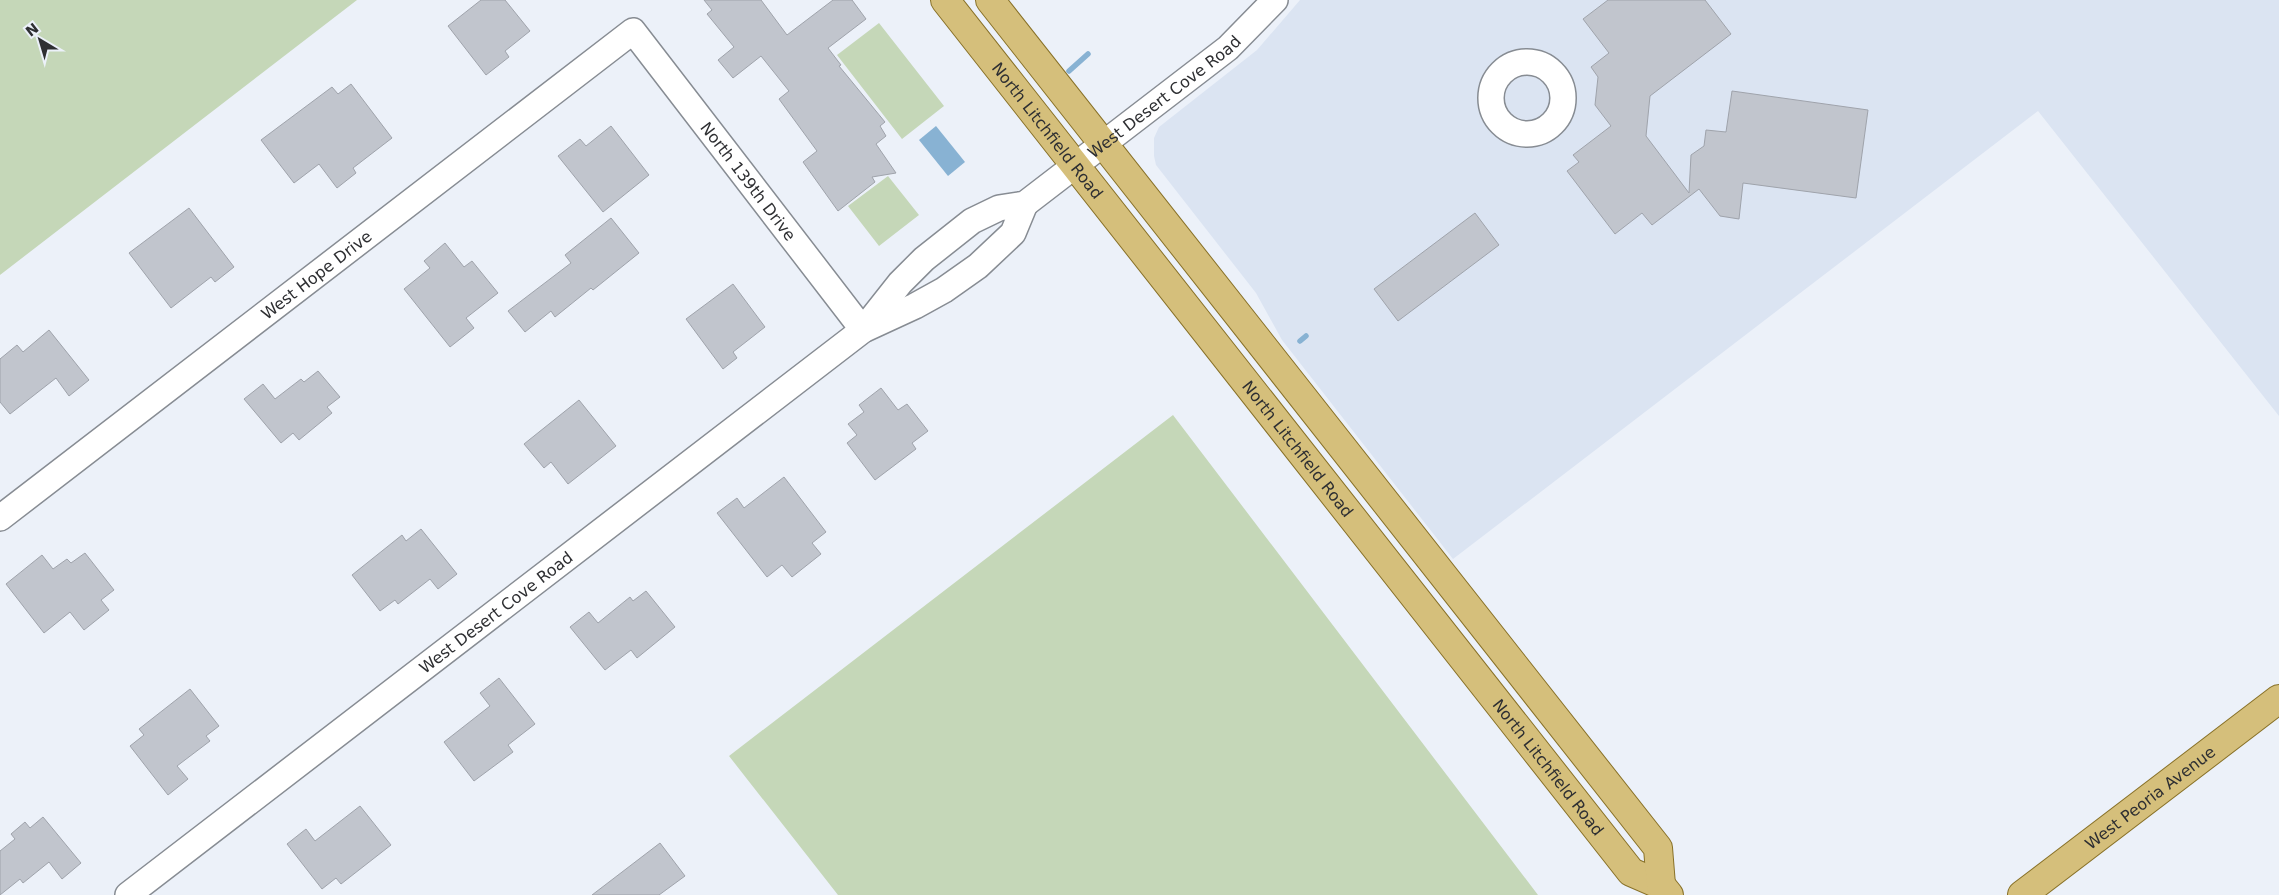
<svg xmlns="http://www.w3.org/2000/svg" width="2279" height="895" font-family="'DejaVu Sans',sans-serif">
	<style>
		.built { fill: #dbe4f2 }
		.green { fill: #c5d7b8 }
		.water { fill: #88b2d3 }
		.lines { fill: none; stroke-linecap: round; stroke-linejoin: round }
		.stream { stroke: #88b2d3; stroke-width: 5.5 }
		.building { fill: #c1c5cd; stroke: #9fa3ab }
		.minor-casing { stroke: #878c93; stroke-width: 28 }
		.major-casing { stroke: #887128; stroke-width: 30 }
		.minor { stroke: #fff; stroke-width: 25 }
		.major { stroke: #d5bf7b; stroke-width: 28 }
		.labels { text-anchor: middle; stroke-width: 4; stroke-linejoin: round; paint-order: stroke }
		.street-label { font-size: 16px; fill: #2e2f32; stroke: #ecf1f9 }
	</style>
	<rect width="100%" height="100%" fill="#ecf1f9"/>
	<path class="built" d="M1300,0H2279V416L2038,111L1453,559L1282,340L1256,293L1156,165L1154,156V138L1159,127L1257,50Z"/>
	<path class="green" d="M0,0H357L0,275Z
		M879,23L944,106L902,139L837,55Z
		M888,176L919,215L879,246L848,206Z
		M1173,415L1538,895H838L729,756Z"/>
	<path class="water" d="M936,126L965,162L948,176L919,140Z"/>
	<g class="lines">
		<path class="stream" d="M1069,71L1088,54
			M1300,341L1306,336"/>
	</g>
	<path class="building" d="M481,0H505L530,31L505,51L509,57L486,75L448,26Z
		M704,0H761L787,35L833,0H852L866,19L828,48L841,65L839,66L885,122L880,126L886,136L876,144L896,173L872,177L875,182L838,211L803,162L817,151L779,99L789,91L761,56L733,78L718,60L734,47L707,14L712,10Z
		M1608,0H1705L1731,34L1650,96L1646,136L1689,193L1691,155L1704,146L1706,130L1726,132L1732,91L1868,110L1856,198L1743,183L1739,219L1720,216L1699,189L1652,225L1642,213L1615,234L1567,171L1579,162L1573,155L1611,126L1595,105L1598,77L1591,67L1609,53L1583,19Z
		M351,84L392,138L353,168L356,173L337,188L319,164L294,183L261,140L332,87L338,94Z
		M611,126L649,175L603,212L558,156L580,139L586,146Z
		M189,208L234,267L215,282L211,277L171,308L129,253Z
		M1475,213L1499,245L1398,321L1374,289Z
		M611,218L639,253L593,290L591,288L555,317L551,311L525,332L508,311L571,263L565,255Z
		M445,243L464,267L472,261L498,293L466,318L474,328L450,347L404,289L430,268L424,261Z
		M733,284L765,327L733,352L737,358L723,369L686,319Z
		M49,330L89,380L69,396L56,378L10,414L0,402V359L17,345L23,352Z
		M318,371L340,397L327,407L332,413L299,440L293,433L281,443L244,399L263,384L275,399L301,379L304,382Z
		M881,388L898,410L907,404L928,431L912,443L916,449L875,480L847,443L857,435L848,424L864,412L859,405Z
		M579,400L616,446L568,484L551,462L544,468L524,444Z
		M784,477L826,532L812,543L821,554L792,577L782,565L767,577L717,513L737,498L744,508Z
		M421,529L457,574L438,589L430,579L398,604L395,600L380,611L352,575L402,535L406,541Z
		M85,553L114,590L101,600L109,610L84,630L70,612L44,633L6,584L42,555L53,569L67,559L71,563Z
		M646,591L675,627L637,658L631,650L605,670L570,627L589,612L598,623L630,597L633,601Z
		M499,678L535,724L508,745L513,752L474,781L444,742L490,706L480,693Z
		M190,689L219,726L206,736L210,741L177,766L188,779L168,795L130,746L144,735L139,729Z
		M360,806L391,845L341,884L336,878L322,889L287,844L306,829L315,841Z
		M43,817L81,863L62,879L49,862L23,883L20,879L0,895V851L15,839L11,834L25,822L30,828Z
		M660,843L685,876L659,895H592Z"/>
	<g class="lines">
		<defs>
			<g id="minor">
				<circle cx="1527" cy="98" r="36"/>
				<path id="s1" d="M866,326L900,283L924,259L972,221L999,208L1025,204L1228,48L1275,0"/>
				<path id="s2" d="M0,518L633,31L863,330"/>
				<path id="s3" d="M128,895L863,330L915,306L944,290L978,266L1013,233L1025,204"/>
			</g>
			<g id="major">
				<path id="s4" d="M945,0L1631,872L1661,885L1669,895"/>
				<path d="M990,0L1658,848L1661,885"/>
				<path id="s5" d="M2022,895L2279,699"/>
			</g>
		</defs>
		<use href="#minor" class="minor-casing"/>
		<use href="#major" class="major-casing"/>
		<use href="#minor" class="minor"/>
		<use href="#major" class="major"/>
	</g>
	<g class="labels">
		<g class="street-label">
			<text dy="6" stroke="none"><textPath href="#s1" startOffset="382">West Desert Cove Road</textPath></text>
			<text dy="6" stroke="none"><textPath href="#s4" startOffset="166">North Litchfield Road</textPath></text>
			<text dy="6" stroke="none"><textPath href="#s2" startOffset="988">North 139th Drive</textPath></text>
			<text dy="6" stroke="none"><textPath href="#s2" startOffset="399">West Hope Drive</textPath></text>
			<text dy="6" stroke="none"><textPath href="#s4" startOffset="571">North Litchfield Road</textPath></text>
			<text dy="6" stroke="none"><textPath href="#s3" startOffset="464">West Desert Cove Road</textPath></text>
			<text dy="6" stroke="none"><textPath href="#s4" startOffset="976">North Litchfield Road</textPath></text>
			<text dy="6" stroke="none"><textPath href="#s5" startOffset="161">West Peoria Avenue</textPath></text>
		</g>
	</g>
	<g transform="translate(40 40) rotate(322)" stroke="#ecf1f9" stroke-width="4" paint-order="stroke">
	<path d="M0-4L9 19L0 12L-9 19Z" fill="#2e2f32"/>
	<text y="-8" font-size="14" font-weight="bold" text-anchor="middle" fill="#2e2f32">N</text>
	</g>
</svg>
